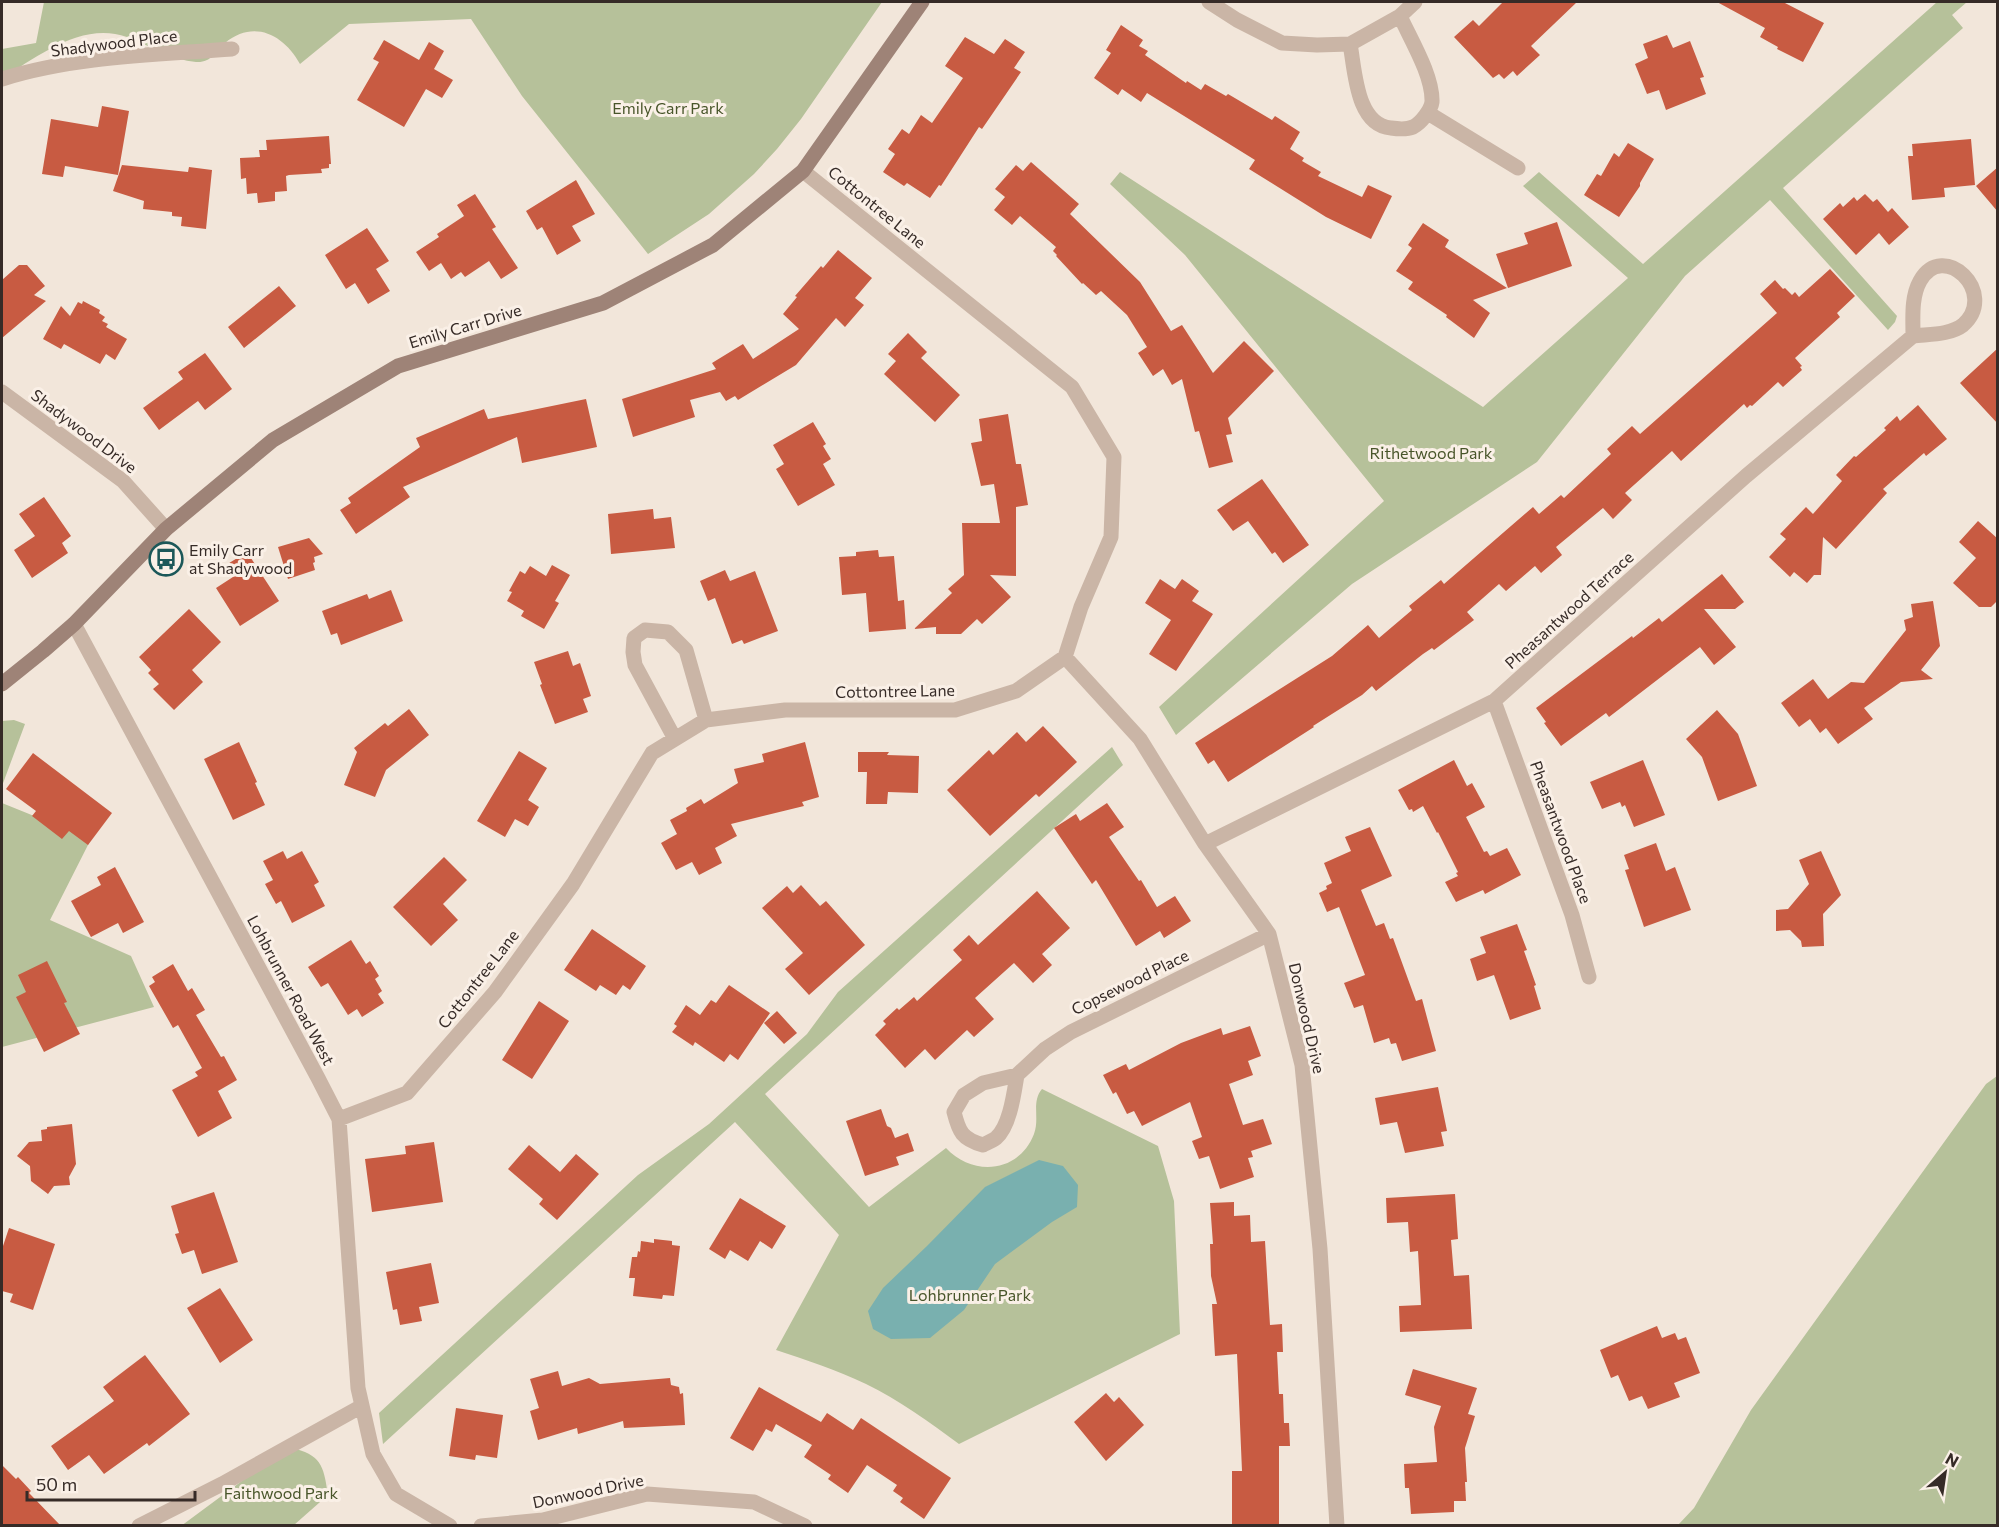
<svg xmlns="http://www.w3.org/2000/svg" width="1999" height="1527" font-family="Commissioner,sans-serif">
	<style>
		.green { fill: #b6c19a }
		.water { fill: #79b0af }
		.building { fill: #c85b42 }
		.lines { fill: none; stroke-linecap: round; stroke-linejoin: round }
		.street { stroke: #cab5a6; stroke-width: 15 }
		.secondary { stroke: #9e8377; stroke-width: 15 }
		.labels { text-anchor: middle; stroke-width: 6; stroke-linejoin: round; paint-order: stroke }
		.street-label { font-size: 16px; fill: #362b27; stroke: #faf0e7 }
		.park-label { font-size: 16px; fill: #48552a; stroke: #faf0e7 }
		.poi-label { font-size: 16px; fill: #362b27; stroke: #faf0e7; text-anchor: start }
	</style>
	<rect width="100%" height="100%" fill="#f2e6da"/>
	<path class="green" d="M44,2H882L801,119L777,149L754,174L709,214L648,254L522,96L471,19L349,24L300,64C284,35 254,19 225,43C215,52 211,63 196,62C172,60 149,45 127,37C82,21 39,56 2,78V49L36,43Z
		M1937,2H1967L1952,15L1963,28L1783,188L1897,316L1895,322L1888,330L1770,200L1685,276L1537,462L1352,584L1176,735L1159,707L1384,501L1185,255L1110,184L1120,172L1483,407L1628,278L1523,186L1539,172L1643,264Z
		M14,720L25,724L2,786V721Z
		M1112,747L1123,765L765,1094L869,1207L946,1148C973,1177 1019,1173 1034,1134C1040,1118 1031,1102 1042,1089L1158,1146L1174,1201L1180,1334L959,1444C929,1422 899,1400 866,1384C837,1370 806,1360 776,1350L839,1235L735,1122L383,1444L379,1413L638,1175L709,1124L807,1034L838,992Z
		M2,803L91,839L50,920L131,956L154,1007L2,1047Z
		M1997,1076V1525H1678L1694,1508L1751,1410L1986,1084Z
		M296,1449C323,1456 324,1470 328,1495L294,1525L181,1526L281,1452Z"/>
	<path class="water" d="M1039,1160L1063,1166L1078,1185L1077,1207L1052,1222L995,1264L964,1310L930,1338L891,1339L873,1329L868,1311L883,1288L927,1246L985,1187Z"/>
	<path class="building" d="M1503,2H1577L1531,46L1540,55L1517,76L1513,71L1504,79L1499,74L1493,78L1454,37L1473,20L1479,26Z
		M1717,2H1783L1824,23L1803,62L1777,49L1778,47L1760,37L1765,28Z
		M1121,25L1143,40L1139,46L1148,51L1145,55L1186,83L1187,81L1201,90L1205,84L1226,96L1228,94L1272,120L1275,116L1300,132L1290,149L1304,158L1302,161L1321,172L1318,176L1362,197L1368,185L1392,196L1371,239L1326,217L1249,169L1255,160L1147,93L1141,102L1122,89L1118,95L1094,78L1111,53L1106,50Z
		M1667,35L1673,48L1690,41L1704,77L1700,78L1706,94L1666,110L1659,90L1647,94L1635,64L1648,58L1643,44Z
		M965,37L994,54L1005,39L1025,52L1014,68L1021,72L982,129L979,127L941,186L939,185L930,198L907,183L904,186L883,172L895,154L888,149L902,129L909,134L921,115L932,123L963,78L945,66Z
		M384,40L419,60L429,42L444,51L434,69L453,80L442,98L426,89L404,127L357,100L379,62L373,59Z
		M102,106L129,111L118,175L65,166L63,177L42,174L51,119L98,127Z
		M329,136L331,164H329V168L321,169L322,173L289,175L286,176L287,191L275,192V201L258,203L257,193L247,194L246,178L241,179L240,158L260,157L259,150H267L266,140Z
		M1971,139L1975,185L1944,188L1945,197L1912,200L1908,156H1913L1912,144Z
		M1628,143L1654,159L1640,183V186L1619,217L1584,195L1597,174L1601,176L1614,153L1619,157Z
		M1031,162L1079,204L1070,214L1140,282L1171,331L1182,325L1213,373L1244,341L1274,371L1228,418L1232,434L1226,435L1233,462L1209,468L1199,431L1195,432L1182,379L1172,385L1163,369L1153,376L1138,353L1147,347L1127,315L1101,291L1096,295L1083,283L1082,284L1056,256L1057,255L1053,251L1056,247L1020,216L1012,225L994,210L1005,197L995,189L1016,165L1023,171Z
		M122,165L188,172L189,167L212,170L206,229L181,226L182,217L172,216V212L143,209L144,201L113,191Z
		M1998,167V212L1976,186Z
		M576,180L595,214L572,226L581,241L557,255L542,227L537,230L526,211Z
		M475,194L496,227L492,229L518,268L501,279L489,261L465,277L461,272L451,279L441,263L429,271L416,252L439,237L437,234L464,216L457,205Z
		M1865,194L1873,202L1877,199L1888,212L1892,208L1909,227L1889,245L1879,233L1856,255L1823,219L1840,203L1843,207L1854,197L1857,201Z
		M1557,222L1572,266L1508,288L1496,254L1528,244L1524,233Z
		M1423,223L1449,240L1445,247L1507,288L1473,300L1490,313L1474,338L1446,317L1447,315L1408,289L1413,282L1396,271L1412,248L1408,245Z
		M367,228L389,261L376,269L390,291L368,304L355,283L346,289L325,255Z
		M838,250L872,278L855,298L864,305L845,327L836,318L796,365L738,400L735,396L726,401L720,392L690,400L695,417L633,437L622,399L716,369L712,363L743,344L753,359L799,329L783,314L797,297L795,296L821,266L823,268Z
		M19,265H27L45,286L34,295L46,301L2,338V280Z
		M1830,269L1855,296L1837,313L1840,317L1795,358L1802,366L1800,367L1802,370L1783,387L1778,382L1752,406L1750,405L1747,408L1744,404L1681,461L1672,451L1625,493L1632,500L1613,519L1603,508L1556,547L1562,555L1541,573L1535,566L1506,591L1499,584L1467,612L1474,620L1434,650L1432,648L1423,654L1376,691L1372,686L1362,695L1313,726L1314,727L1228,782L1214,760L1208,764L1195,743L1332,656L1368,625L1379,638L1412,610L1409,606L1441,580L1444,584L1533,507L1539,514L1561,495L1564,498L1611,454L1607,449L1632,426L1640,434L1777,313L1760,294L1775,280L1783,289L1785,288L1792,295L1795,292L1799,297Z
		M279,286L296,306L244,348L228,327Z
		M83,301L100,310L99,313L105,317L102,321L108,324L106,327L127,339L115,360L106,354L100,364L64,344L61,349L43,339L61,306L70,316L78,302L82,304Z
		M908,333L927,352L921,358L960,395L935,422L884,374L896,361L888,354Z
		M1998,348V424L1960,383Z
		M205,353L232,389L205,410L198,401L159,430L143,408L183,379L178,372Z
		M586,399L597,447L522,463L517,437L403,487L410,497L356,534L340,510L351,503L348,498L420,447L416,438L484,409L488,419Z
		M1918,405L1947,439L1926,456L1924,453L1883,489L1887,493L1836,549L1823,537L1821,575H1814L1807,583L1794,572L1790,577L1769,557L1786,539L1780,534L1806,507L1813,514L1842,481L1836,475L1854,456L1856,457L1886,430L1884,428L1897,416L1900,421Z
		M1008,414L1016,464H1021L1028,505L1016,507V576L990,575L1011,597L982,624L977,619L961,634H936V627L914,629L952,593L948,589L964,575L962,523H1000L994,484L981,486L971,443L982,441L979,419Z
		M813,422L826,444L823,446L831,459L823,464L835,485L798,506L776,469L784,464L773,445Z
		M1262,479L1309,545L1283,563L1275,552L1272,554L1248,521L1233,531L1217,510Z
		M44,497L71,536L62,543L68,553L32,578L14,550L35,536L19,514Z
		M653,509L654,519L671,517L675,548L611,554L608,514Z
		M1978,521L1998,539V600L1991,607H1979L1953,583L1976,558L1959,542Z
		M309,538L323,554L314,557L315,562L313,563L315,570L288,579L278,547Z
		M878,550L879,557L894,556L898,601L904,600L906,629L869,632L866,593L842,595L839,557L856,556V552Z
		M247,552L279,601L240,626L216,588L233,577L226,565Z
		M552,565L570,575L555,601L559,603L544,629L521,616L524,611L507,601L512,592L509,591L520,571L525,574L530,566L546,576Z
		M725,570L730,581L755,571L778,631L744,644L742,640L732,644L715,598L708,601L700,581Z
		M1722,574L1744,602L1735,609H1704L1736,647L1714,665L1700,647L1609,717L1606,713L1561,746L1544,723L1546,722L1536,708L1632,636L1633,638L1659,618L1662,622Z
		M1160,579L1175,589L1182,579L1199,591L1192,601L1213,614L1176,671L1149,654L1171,620L1145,603Z
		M391,590L403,621L341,645L337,633L331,635L322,611L367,594L369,599Z
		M1933,601L1940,646L1921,670L1933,679L1901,682L1864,708L1873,719L1838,744L1826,728L1820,733L1810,719L1799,727L1781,703L1813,679L1828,699L1851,682L1864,683L1906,630L1904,620L1913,617L1911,604Z
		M189,609L221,642L192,670L203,682L174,710L153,689L159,684L148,673L151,670L139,657Z
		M568,651L573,666L580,663L591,696L583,699L588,712L555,724L540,685L542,684L534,662Z
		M409,709L429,735L386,770L375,797L344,785L357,752L354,748L385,723L388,726Z
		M1717,710L1738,734L1757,786L1718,801L1702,757L1686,739Z
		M1043,726L1077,762L1039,797L1036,794L990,836L947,790L989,750L993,755L1017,732L1026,742Z
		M239,742L257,782L255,783L265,805L233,820L204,759Z
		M805,742L819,797L802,802L804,806L731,824L737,836L715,848L722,863L699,875L692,862L676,870L661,843L677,834L670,820L687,811L686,808L701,799L704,804L738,783L734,769L764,762L762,754Z
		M519,751L547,768L528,800L539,807L528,826L515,819L505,837L477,821Z
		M858,752H889L887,755L919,756L918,793L888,792L887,804H866L867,772H858Z
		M33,753L112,813L88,845L69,831L62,839L32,816L36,811L6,789Z
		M1454,760L1467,786L1472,783L1485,807L1466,817L1484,852L1487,851L1490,856L1507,848L1521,875L1485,894L1483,890L1456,902L1445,882L1458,876L1456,873L1458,872L1438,832L1437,833L1423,806L1413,812L1412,809L1409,810L1398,790Z
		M1643,760L1665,815L1634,827L1625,805L1622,807L1620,802L1602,809L1590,782Z
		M1107,803L1124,827L1109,837L1139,881L1141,880L1157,907L1175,896L1191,921L1164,938L1160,931L1136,946L1096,880L1092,884L1054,828L1076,814L1080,821Z
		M1370,827L1392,876L1361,890L1376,926L1384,923L1390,939L1393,938L1416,1001L1422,999L1436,1051L1402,1061L1396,1043L1391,1044L1389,1038L1374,1043L1363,1005L1354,1008L1344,983L1365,975L1339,907L1327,912L1319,893L1327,889L1326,886L1332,883L1324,863L1351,851L1345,837Z
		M1656,843L1666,871L1675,867L1691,910L1644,927L1625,870L1629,869L1624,855Z
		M283,851L287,859L302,851L319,882L314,885L325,906L292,923L281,901L276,904L265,884L273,880L263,861Z
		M1821,851L1841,895L1823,914L1824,946L1802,947L1801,941L1790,930L1776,931V910L1788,909L1809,884L1799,860Z
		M444,857L467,880L443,904L458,920L431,946L393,907Z
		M115,867L144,922L123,933L118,923L91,937L71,901L101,885L97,877Z
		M801,885L820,906L826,901L865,945L809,995L785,969L803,953L762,908L787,886L793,893Z
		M1037,891L1070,928L1042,954L1052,965L1033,983L1014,963L975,998L994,1019L974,1037L967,1030L935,1060L925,1049L905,1068L875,1035L886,1024L883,1021L897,1008L899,1010L914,997L917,1001L962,960L953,950L969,935L978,945Z
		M1517,924L1527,950L1524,951L1536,985L1534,986L1541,1009L1510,1020L1494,975L1477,981L1470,959L1486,953L1480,937Z
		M592,929L646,966L630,990L623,985L616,995L600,985L596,991L564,970Z
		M351,940L366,964L370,961L379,976L375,979L382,991L378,994L384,1003L362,1017L357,1009L348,1015L328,983L321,987L308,967Z
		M47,961L67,1002L64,1003L80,1034L44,1052L16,997L26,992L18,975Z
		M173,964L188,991L192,988L205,1010L196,1015L221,1057L224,1056L237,1080L218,1091L232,1118L198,1137L172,1090L198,1076L195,1072L202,1068L178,1025L173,1028L149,986L155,982L152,977Z
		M729,985L770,1013L738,1060L730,1054L724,1062L695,1042L693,1046L672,1032L677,1026L674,1024L686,1005L700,1015L711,1000L716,1003Z
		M539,1001L569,1021L532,1079L502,1060Z
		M777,1011L797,1033L784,1044L764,1023Z
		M1250,1026L1261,1056L1248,1061L1253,1075L1229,1084L1243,1125L1263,1119L1272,1144L1251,1151L1253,1157L1248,1158L1254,1177L1220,1189L1209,1156L1199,1159L1192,1141L1202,1137L1190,1102L1142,1126L1134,1111L1127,1114L1116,1092L1113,1094L1103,1075L1126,1064L1129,1070L1181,1043L1221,1028L1223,1035Z
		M1438,1087L1447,1131L1441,1132L1444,1146L1405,1153L1397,1122L1380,1125L1375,1098Z
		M881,1109L887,1126L891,1128L895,1138L908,1133L914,1151L896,1157L899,1165L865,1176L846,1121Z
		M72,1124L76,1164L69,1177L70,1185L54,1186L48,1194L31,1181L30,1166L17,1156L29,1142L42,1141L41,1130L47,1129V1127Z
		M434,1142L443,1202L372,1212L365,1159L406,1154L405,1146Z
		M529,1145L560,1172L576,1154L599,1174L557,1220L539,1204L543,1199L508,1169Z
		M214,1192L238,1262L202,1274L194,1250L182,1254L175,1234L179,1233L171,1206Z
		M1455,1194L1458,1239L1451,1240L1454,1276L1469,1275L1472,1329L1400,1332L1399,1306L1421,1305L1418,1251L1410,1252L1408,1222L1387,1223L1386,1198Z
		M740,1198L786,1226L772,1249L760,1241L748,1261L730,1250L725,1259L709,1249Z
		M1234,1202V1216L1250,1215L1251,1242L1265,1241L1270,1325L1282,1324L1283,1352H1277L1279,1394H1283L1284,1423H1289L1290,1446H1279V1526H1232V1471H1242L1237,1354L1215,1356L1212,1304H1217L1211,1276L1210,1244H1213L1210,1203Z
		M9,1228L55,1244L33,1310L10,1302L13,1294L2,1291V1249Z
		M654,1239L672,1241V1245L680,1246L674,1296L663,1295L662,1299L633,1296L635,1278H629L632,1257H637L638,1251L640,1252L641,1241L654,1243Z
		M431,1263L439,1303L419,1307L422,1321L400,1325L397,1309L393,1310L386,1272Z
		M220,1288L253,1340L220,1363L187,1308Z
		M1657,1326L1662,1338L1675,1333L1678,1340L1686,1337L1700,1373L1674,1383L1680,1397L1648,1409L1642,1396L1629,1401L1618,1375L1611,1378L1600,1350Z
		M145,1355L190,1414L149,1446L147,1443L104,1474L89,1455L68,1470L51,1446L114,1401L103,1387Z
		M1413,1369L1477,1388L1468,1414L1475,1416L1465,1448L1467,1482H1465L1466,1501H1454V1512L1411,1514L1409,1488H1405L1404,1464L1437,1462L1434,1427L1441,1406L1405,1395Z
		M558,1371L562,1386L589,1378L600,1384L670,1378L671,1385L679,1387L680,1394L683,1393L685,1425L624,1428L623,1421L578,1434L577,1428L538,1440L530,1411L539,1408L530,1379Z
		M759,1387L821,1422L827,1413L853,1430L861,1418L951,1478L924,1519L900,1502L903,1498L893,1491L897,1485L867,1465L848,1493L828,1479L831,1475L804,1457L812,1445L776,1424L772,1432L766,1429L753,1451L730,1438Z
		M1106,1393L1114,1402L1119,1397L1144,1425L1106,1461L1074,1422Z
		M456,1408L503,1415L497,1458L476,1455L475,1460L449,1456Z
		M2,1465L16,1479L18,1477L31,1491L29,1493L61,1526H2Z"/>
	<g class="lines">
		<path class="street" d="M1209,2L1237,20L1282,43L1317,45L1350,44L1400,16L1415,2
			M1350,44C1355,70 1356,125 1391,128C1398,129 1406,130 1413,127C1421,123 1431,110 1432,102C1433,76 1411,40 1400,16
			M2,79C75,56 156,55 232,49
			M1428,113L1518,168
			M2,392L123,481L166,529
			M74,624L318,1078L339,1119L358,1388L373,1454L396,1494L450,1526
			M1065,657L1140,739L1205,844L1269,934L1302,1065L1320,1249L1337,1526
			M1494,701L1572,915L1589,977
			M675,739L635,665L633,652L634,638L645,630L668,632L686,650L706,720
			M1205,844L1494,701L1746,476L1913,336C1929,334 1950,335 1963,325C1999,293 1943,239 1920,281C1911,297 1913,318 1913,336
			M1017,1075C1014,1093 1010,1126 996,1138C992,1141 987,1143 983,1145C962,1139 959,1132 954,1112L964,1095L983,1083L1017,1075L1045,1049L1071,1032L1269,934
			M339,1119L407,1093L495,992L573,884L652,753L706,720L785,710H955L1016,691L1065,657L1081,607L1111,537L1114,457L1072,387L803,171
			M139,1526L222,1484L362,1406
			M481,1526L543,1520L647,1494L754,1502L805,1526"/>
		<path class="secondary" d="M2,684L43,651L74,624L166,529L273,440L398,366L603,303L713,245L803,171L922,2"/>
	</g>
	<defs>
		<symbol id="bus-ring" viewBox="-11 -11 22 22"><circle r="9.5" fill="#faf0e7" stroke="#1c5859" stroke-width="1.5"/><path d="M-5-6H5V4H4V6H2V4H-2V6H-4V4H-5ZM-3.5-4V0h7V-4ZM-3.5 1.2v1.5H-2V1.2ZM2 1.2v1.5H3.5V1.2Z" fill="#1c5859"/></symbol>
	</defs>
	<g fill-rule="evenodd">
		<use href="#bus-ring" x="147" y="540" width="38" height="38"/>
	</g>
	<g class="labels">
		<g class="street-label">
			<text transform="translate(114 43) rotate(-7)" y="6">Shadywood Place</text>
			<text transform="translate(877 207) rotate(39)" y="6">Cottontree Lane</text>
			<text transform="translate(465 326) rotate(-17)" y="6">Emily Carr Drive</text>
			<text transform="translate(84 431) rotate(37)" y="6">Shadywood Drive</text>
			<text transform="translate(1569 610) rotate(-42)" y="6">Pheasantwood Terrace</text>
			<text transform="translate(895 691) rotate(-1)" y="6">Cottontree Lane</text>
			<text transform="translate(1561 832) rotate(70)" y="6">Pheasantwood Place</text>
			<text transform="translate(478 979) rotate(-52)" y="6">Cottontree Lane</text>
			<text transform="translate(1130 982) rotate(-26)" y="6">Copsewood Place</text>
			<text transform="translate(291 990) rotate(62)" y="6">Lohbrunner Road West</text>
			<text transform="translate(1307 1018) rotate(77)" y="6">Donwood Drive</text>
			<text transform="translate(588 1491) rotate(-12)" y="6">Donwood Drive</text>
		</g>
		<g class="park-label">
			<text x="668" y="114">Emily Carr Park</text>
			<text x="1431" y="459">Rithetwood Park</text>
			<text x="970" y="1301">Lohbrunner Park</text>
			<text x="281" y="1499">Faithwood Park</text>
		</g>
		<g class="poi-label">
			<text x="189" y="556">Emily Carr<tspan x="189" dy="18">at Shadywood</tspan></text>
		</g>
	</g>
	<rect width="1999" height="1527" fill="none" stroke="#362b27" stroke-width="6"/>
	<g transform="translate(1945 1473) rotate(29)" stroke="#faf0e7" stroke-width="4.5" paint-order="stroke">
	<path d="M0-4.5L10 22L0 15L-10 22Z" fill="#362b27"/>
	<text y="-9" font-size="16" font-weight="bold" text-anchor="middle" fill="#362b27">N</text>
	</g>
	<path d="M27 1491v9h168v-9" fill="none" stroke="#362b27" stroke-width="3"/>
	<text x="36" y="1491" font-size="18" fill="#362b27" stroke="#faf0e7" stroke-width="4.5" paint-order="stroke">50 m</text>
</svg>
